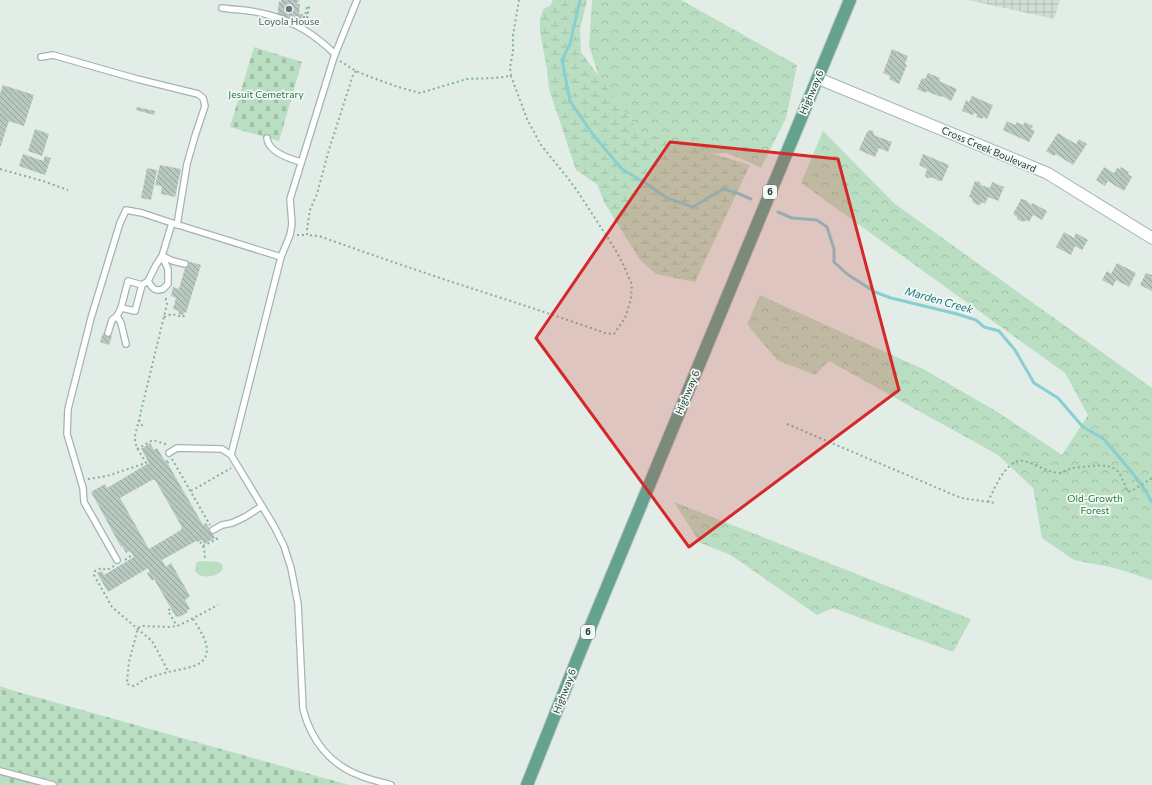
<svg xmlns="http://www.w3.org/2000/svg" width="1152" height="785" font-family="Commissioner,sans-serif">
	<style>
		.industrial { fill: url(#industrial-grid) }
		.grass { fill: #badec1 }
		.forest { fill: url(#forest-crowns) }
		.wetland { fill: url(#wetland-marsh) }
		.cemetery { fill: url(#cemetery-stones) }
		.lines { fill: none; stroke-linecap: round; stroke-linejoin: round }
		.stream { stroke: #89ced3; stroke-width: 3 }
		.building { fill: url(#building-back-hatch); fill-rule: evenodd }
		.service-casing { stroke: #a4b5ae; stroke-width: 8 }
		.minor-casing { stroke: #a4b5ae; stroke-width: 13 }
		.primary-casing { stroke: #c1c9c6; stroke-width: 14 }
		.path { stroke: #82b19e; stroke-width: 2; stroke-dasharray: 2 3; stroke-linecap: butt }
		.service { stroke: #fff; stroke-width: 5.5 }
		.minor { stroke: #fff; stroke-width: 11 }
		.primary { stroke: #65a38f; stroke-width: 12 }
		.marked { fill: #d62828; fill-opacity: 0.2; stroke: #d62828; stroke-width: 3; stroke-linejoin: round }
		.worship-dot { fill: #6b7280; stroke: #f3f9f5; stroke-width: 1.5 }
		.labels { text-anchor: middle; stroke-width: 3.5; stroke-linejoin: round; paint-order: stroke }
		.shield { fill: #f3f9f5; stroke: #60766e; stroke-width: 1 }
		.shield-label { font-size: 9px; font-weight: bold; fill: #213e34 }
		.worship-label { font-size: 10px; fill: #5b616d; stroke: #f3f9f5 }
		.street-label { font-size: 10px; fill: #213e34; stroke: #f3f9f5 }
		.park-label { font-size: 10px; fill: #2a7642; stroke: #f3f9f5 }
		.water-label { font-size: 11px; font-style: italic; fill: #1a737c; stroke: #f3f9f5 }
	</style>
	<defs>
		<pattern id="industrial-grid" width="8" height="8" patternUnits="userSpaceOnUse"><rect width="8" height="8" fill="#d0ddd6"/><path d="M0 4h8M4 0v8" fill="none" stroke="#b2bfb8"/></pattern>
		<pattern id="forest-crowns" width="20" height="18" patternUnits="userSpaceOnUse"><rect width="20" height="18" fill="#badec1"/><path d="M2 6a3 3 0 1 1 6 0M12 15a3 3 0 1 1 6 0" fill="none" stroke="#a0c0a6"/></pattern>
		<pattern id="wetland-marsh" width="20" height="14" patternUnits="userSpaceOnUse"><rect width="20" height="14" fill="#badec1"/><path d="M1 5h8M5 5V1M11 12h8M15 12V8" fill="none" stroke="#a0c0a6"/></pattern>
		<pattern id="cemetery-stones" width="16" height="16" patternUnits="userSpaceOnUse"><rect width="16" height="16" fill="#badec1"/><path d="M2 7V4a2 2 0 0 1 4 0v3zM10 15v-3a2 2 0 0 1 4 0v3z" fill="#a0c0a6"/></pattern>
		<pattern id="building-back-hatch" width="6" height="6" patternUnits="userSpaceOnUse"><rect width="6" height="6" fill="#b7c8c0"/><path d="M-1 5l2 2M0 0l6 6M5-1l2 2" fill="none" stroke="#94a49d"/></pattern>
	</defs>
	<rect width="100%" height="100%" fill="#e2ede7"/>
	<path class="industrial" d="M968,0H1060L1054,19Z"/>
	<path class="grass" d="M200,561L218,562L222,564L223,569C218,577 201,580 195,571L196,563Z"/>
	<path class="forest" d="M592,0H681L797,65L786,118L761,168L742,159L726,153L707,154L639,131L599,77L589,45Z
		M823,131L895,204L1152,388V580L1115,568L1074,560L1042,538L1033,488L998,455L829,361L815,375L777,360L747,324L760,295L923,369L996,411L1062,455L1088,415L1065,373L801,183Z
		M674,502L971,619L953,652L833,608L817,615L731,555L700,543Z"/>
	<path class="wetland" d="M551,0H587L580,29L581,52L639,131L750,165L695,282L656,274L640,260L604,202L597,184L576,170L549,89L547,69L540,32V20L543,9L550,6L553,1Z"/>
	<path class="cemetery" d="M254,47L302,62L279,141L230,127Z
		M0,686L11,690L349,785H0Z"/>
	<g class="lines">
		<path class="stream" d="M580,0L570,44L562,60L570,101L594,136L622,169L647,184L667,198L693,207L723,189L737,193L751,199
			M778,212L792,218L817,220L827,227L834,249V262L847,274L875,292L891,298L957,314L976,320L984,327L999,331L1015,350L1034,383L1058,398L1083,427L1104,439L1139,481L1152,502"/>
	</g>
	<path class="building" d="M281,0H299V2H297V4H300L299,14H303L302,19L277,17L279,1L281,2Z
		M892,49L908,56L905,64L907,65L899,84L889,79L890,76L883,73Z
		M928,73L940,78L939,81L957,89L951,101L942,96L941,97L926,91V93L917,89L922,78L925,79Z
		M3,85L34,95L24,126L9,121L0,148V94Z
		M972,96L993,105L987,119L983,117L982,119L976,117L977,114L974,113L973,115L962,111L966,100L969,102Z
		M137,107L155,111L154,115L136,110Z
		M1007,121L1015,125L1017,122L1023,125L1025,122L1033,126L1031,129L1035,131L1029,142L1003,130Z
		M35,129L49,134L42,156L28,151Z
		M870,130L873,131L874,135L892,142L888,152L879,148L875,157L859,150L867,132Z
		M1058,133L1076,144L1079,139L1087,144L1073,165L1056,154L1054,156L1046,151Z
		M23,154L43,161L45,156L51,158L45,175L19,166Z
		M923,154L949,165L942,181H939L932,177L931,178H928L926,177L925,175L927,169L919,165Z
		M160,165L181,169L175,197L161,194L162,186L155,185Z
		M1104,167L1114,173L1117,168L1120,169L1121,167L1129,172L1128,174L1132,177L1124,191L1108,181L1105,186L1096,180Z
		M147,168L157,170L151,200L141,198Z
		M975,181L980,182L981,185L990,188L992,182L1004,187L998,201L988,197L985,204L982,202L981,204L978,205L973,202L972,198L969,197Z
		M1021,199L1026,200L1031,205L1033,203L1047,211L1042,220L1033,215L1029,222L1026,220L1023,222L1017,219V217L1013,214Z
		M1064,232L1074,238L1076,233L1088,240L1082,250L1075,246L1071,255L1056,247Z
		M187,261L201,265L186,313L184,312L183,315L178,314L179,311L173,309L176,298L171,296L173,287L179,289Z
		M1117,263L1136,273L1129,287L1116,280L1113,286L1102,280L1107,271L1111,274Z
		M1146,273L1152,275V291L1140,285Z
		M103,333L112,336L109,345L100,342Z
		M150,443L154,450L157,448L165,461L168,460L169,463L168,464L203,525L206,523L215,538L204,544L202,540L197,542L196,541L162,560L166,567L171,563L190,596L185,600L190,609L187,610L188,612L179,617L178,616L176,617L154,579L152,581L147,573L150,572L148,568L108,592L97,573L102,571L104,575L134,557L130,551L126,553L122,546L121,547L91,492L105,484L107,488L149,463L141,449ZM152,480H155L182,527L181,530L149,549L120,498Z"/>
	<g class="lines">
		<defs>
			<path id="service" d="M357,0L334,57L290,199L292,224L290,235L281,257L231,455L274,526L284,546L291,568L298,604L303,709C311,740 330,765 361,776C371,780 381,782 391,785
				M222,8C236,10 251,10 265,14C294,21 314,34 335,54
				M41,57L53,55L137,79L198,94L203,98L205,106L195,136L187,164L177,225
				M267,138C268,152 290,159 301,162
				M162,256L173,261L185,264
				M148,281C152,288 155,292 163,289L168,284V269L162,256
				M142,285L128,281L121,308L135,311L142,285L148,281L156,265L162,256L172,223
				M117,316L121,323L126,344
				M108,333L112,320L117,316L121,308
				M169,453L177,448L222,449L231,455
				M213,530L222,525L232,523L245,517L262,506
				M117,560L84,502L83,488L67,434L68,409L91,318L120,223L126,210L142,213L172,223L281,257
				M0,771L53,785"/>
			<path id="minor" d="M817,78L1047,173L1152,238"/>
			<path id="primary" d="M527,785L578,657L850,0"/>
		</defs>
		<use href="#service" class="service-casing"/>
		<use href="#minor" class="minor-casing"/>
		<use href="#primary" class="primary-casing"/>
		<path class="path" d="M303,17H305L307,6L309,7L307,17L309,18L313,26
			M340,61L356,71L368,76L398,87L420,93L467,79L495,78L511,76L510,67L513,52V35L519,0
			M356,71L353,75L328,153L317,194L310,210L307,229V235L319,236C375,256 430,275 486,293C526,306 566,319 605,333L614,334L625,318L631,299L632,285L624,266L615,249L578,192L567,177L541,145L527,119L511,76
			M0,169L43,181L68,190
			M297,235H307
			M164,317L172,314L183,317L185,314
			M139,420L143,427
			M787,424L961,498L995,503
			M137,449L153,440L168,445
			M172,459L210,525
			M88,479L107,476L146,463C141,454 134,446 135,436L167,304L165,295
			M191,491L231,468
			M988,502C994,489 1004,465 1018,461C1029,459 1047,473 1059,473C1063,473 1066,470 1070,469C1076,467 1084,467 1091,466C1118,464 1118,469 1128,492L1135,489L1152,478
			M200,542L204,548L205,558
			M203,546L217,539L215,536
			M125,560L132,555
			M114,566L107,570L101,568L95,571L94,575L112,607L152,641L165,665L168,672
			M170,609L168,611L177,626
			M193,619C200,630 216,652 200,663C192,668 177,670 168,672C161,674 154,676 147,678C142,680 139,684 134,686L127,684V681L129,662L138,628L141,626L171,627L180,625L218,605"/>
		<use href="#service" class="service"/>
		<use href="#minor" class="minor"/>
		<use href="#primary" class="primary"/>
	</g>
	<path class="marked" d="M670,142L838,159L899,390L689,547L536,338Z"/>
	<circle class="worship-dot" cx="289" cy="9" r="4"/>
	<g class="labels">
		<g class="shield">
			<rect x="763" y="185" width="14" height="14" rx="3"/>
			<rect x="581" y="625" width="14" height="14" rx="3"/>
		</g>
		<g class="shield-label">
			<text x="770" y="195">6</text>
			<text x="588" y="635">6</text>
		</g>
		<g class="worship-label">
			<text x="289" y="25">Loyola House</text>
		</g>
		<g class="street-label">
			<text transform="translate(811 92) rotate(-67)" y="4">Highway 6</text>
			<text transform="translate(989 149) rotate(23)" y="4">Cross Creek Boulevard</text>
			<text transform="translate(687 392) rotate(-67)" y="4">Highway 6</text>
			<text transform="translate(564 691) rotate(-69)" y="4">Highway 6</text>
		</g>
		<g class="park-label">
			<text x="266" y="98">Jesuit Cemetrary</text>
			<text x="1095" y="502">Old-Growth<tspan x="1095" dy="12">Forest</tspan></text>
		</g>
		<g class="water-label">
			<text transform="translate(939 300) rotate(16)" y="4">Marden Creek</text>
		</g>
	</g>
</svg>
